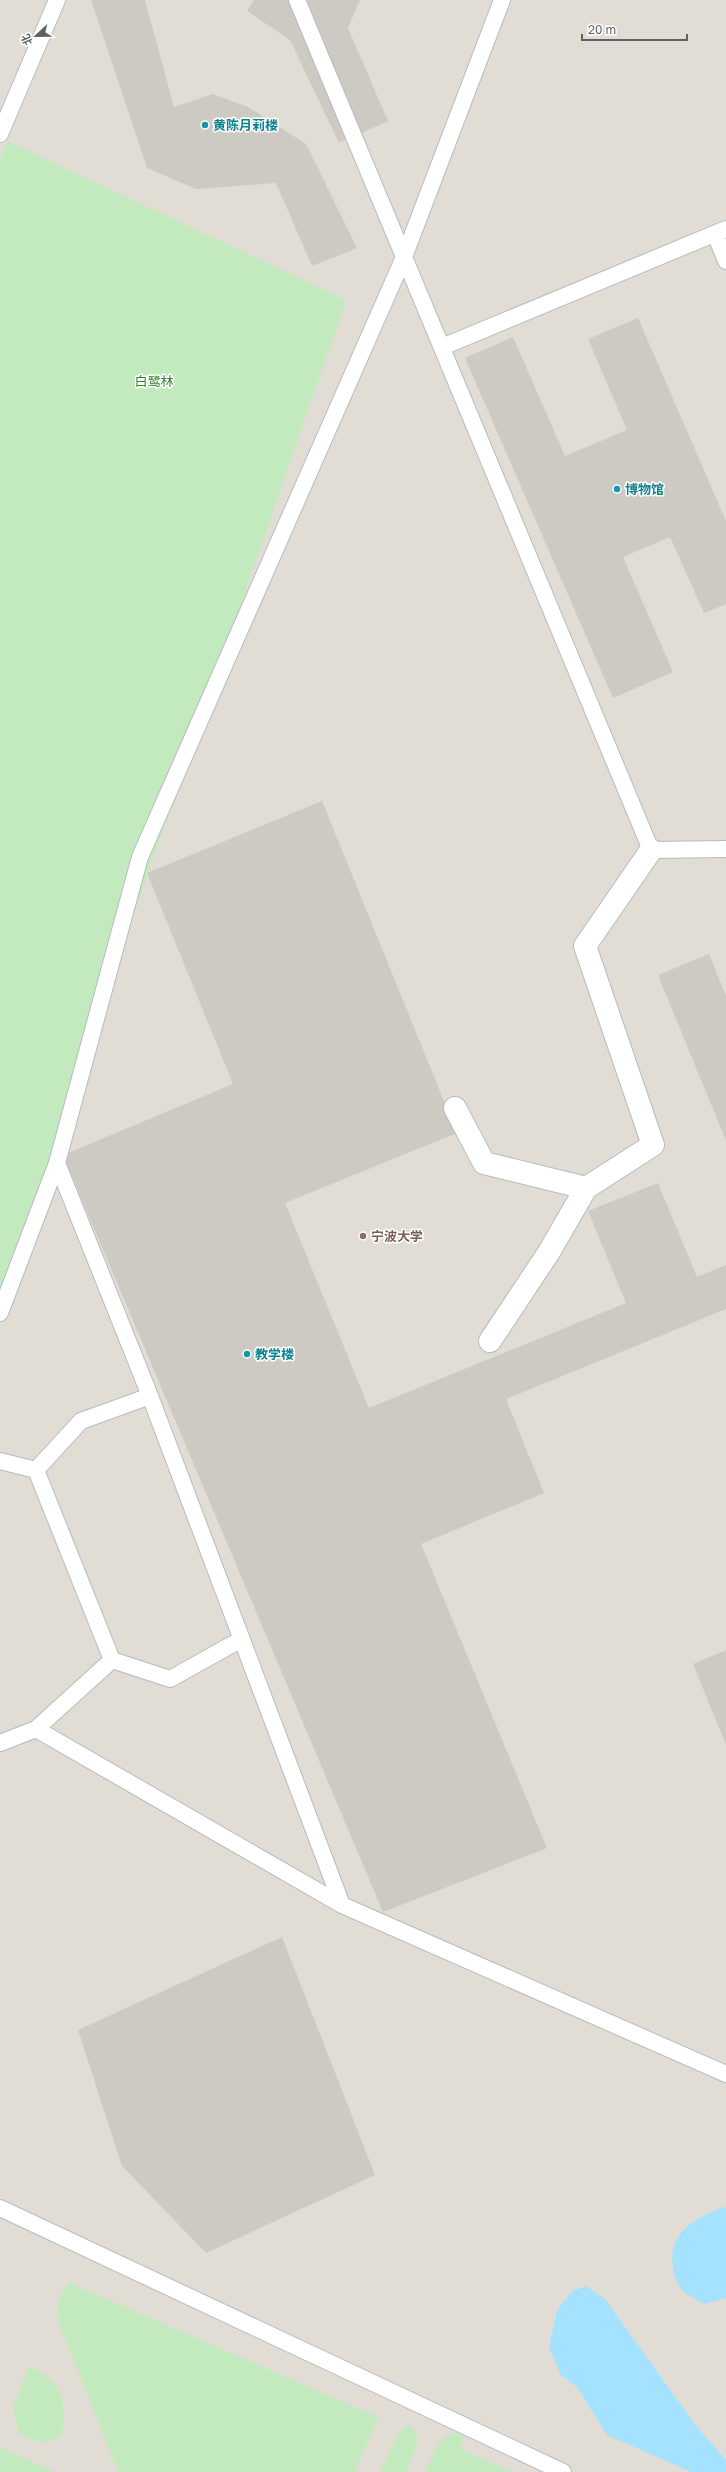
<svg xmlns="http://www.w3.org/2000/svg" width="726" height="2472" font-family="'Golos Text','Noto Sans SC',sans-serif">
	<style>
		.education { fill: #e2ddd4 }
		.green { fill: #c3e9be }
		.water { fill: #a4e2ff }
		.building { fill: #cdc9c3 }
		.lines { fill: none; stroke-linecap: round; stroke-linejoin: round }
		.lane-casing { stroke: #b6bbbf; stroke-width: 18 }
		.street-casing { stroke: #b6bbbf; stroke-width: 24 }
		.lane { stroke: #fff; stroke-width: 16 }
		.street { stroke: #fff; stroke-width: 22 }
		.culture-dot { fill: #0f9aa8; stroke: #fff; stroke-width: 1.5 }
		.education-dot { fill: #8d6e63; stroke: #fff; stroke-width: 1.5 }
		.labels { text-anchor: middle; stroke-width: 3; stroke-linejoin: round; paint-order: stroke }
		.culture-label { font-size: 13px; font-weight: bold; fill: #0d838f; stroke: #fff; text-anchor: start }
		.park-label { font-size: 13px; fill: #33832e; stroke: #fff }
		.education-label { font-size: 13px; font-weight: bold; fill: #785e54; stroke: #fff; text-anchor: start }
	</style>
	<rect width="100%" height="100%" fill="#f0ece4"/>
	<path class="education" d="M0,0H726V2472H0Z"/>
	<path class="green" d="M7,141L346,300L0,1302V159Z
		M70,2283L378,2417L355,2472H118L57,2318L59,2298Z
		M29,2366C62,2382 67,2400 62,2435C47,2446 35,2443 19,2433L13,2408Z
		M409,2425L416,2431L417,2445L406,2472H381L399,2432Z
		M457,2432L464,2437L460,2449L512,2472H426C433,2455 437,2437 457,2432Z
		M0,2447L55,2472H0Z"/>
	<path class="water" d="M726,2207V2298L704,2304C697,2300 689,2296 683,2291C676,2284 674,2275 673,2266C667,2232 698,2216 726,2207Z
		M586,2286L605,2299L696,2426L726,2460V2472H691L607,2435L577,2387L561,2375L549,2347L557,2310L572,2291Z"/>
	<path class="building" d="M91,0H145L174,107L213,94L248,107L306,144L357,248L312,266L276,183L196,189L147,168Z
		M254,0H360L348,28L388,121L339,143L290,40L247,11Z
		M638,318L726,521V604L704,613L670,537L623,557L673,672L613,698L465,358L513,337L565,456L627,430L588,339Z
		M322,801L457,1133L285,1203L369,1408L626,1303L588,1211L658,1183L697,1277L726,1265V1309L506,1399L544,1493L421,1544L547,1848L383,1912L63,1155L233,1084L147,873Z
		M709,954L726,996V1141L658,975Z
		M726,1650V1745L693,1664Z
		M282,1937L375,2175L206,2253L122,2166L78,2030Z"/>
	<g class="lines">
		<defs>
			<path id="lane" d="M297,0L651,850L726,849
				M0,134L57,0
				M715,234L726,261
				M442,347L726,229
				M57,1163L150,1396L342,1905
				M0,1313L57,1163L140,857L404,257L502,0
				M0,1461L36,1470L112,1660L36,1729
				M36,1470L81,1421L150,1396
				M112,1660L170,1679L240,1640
				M0,1743L36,1729L342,1905L726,2074
				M0,2208L563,2472"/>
			<path id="street" d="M455,1108L484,1163L586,1188
				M490,1341L549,1252L586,1188L653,1145L585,946L651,850"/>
		</defs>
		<use href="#lane" class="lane-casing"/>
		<use href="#street" class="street-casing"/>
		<use href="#lane" class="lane"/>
		<use href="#street" class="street"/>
	</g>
	<g class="culture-dot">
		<circle cx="205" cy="125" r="4"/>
		<circle cx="617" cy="489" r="4"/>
		<circle cx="247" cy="1354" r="4"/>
	</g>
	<circle class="education-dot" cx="363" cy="1236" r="4"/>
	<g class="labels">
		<g class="culture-label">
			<text x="213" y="130">黄陈月莉楼</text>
			<text x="625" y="494">博物馆</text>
			<text x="255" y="1359">教学楼</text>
		</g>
		<g class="park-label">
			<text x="154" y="386">白鹭林</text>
		</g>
		<g class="education-label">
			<text x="371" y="1241">宁波大学</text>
		</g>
	</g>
	<g transform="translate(36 36) rotate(248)" stroke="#ffffff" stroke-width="3" paint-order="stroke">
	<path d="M0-3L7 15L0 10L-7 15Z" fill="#5c6166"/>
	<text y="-6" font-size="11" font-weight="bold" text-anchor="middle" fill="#5c6166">北</text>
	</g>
	<path d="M582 34v6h105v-6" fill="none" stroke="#5c6166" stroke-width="2"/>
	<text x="588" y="34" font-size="12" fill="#5c6166" stroke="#ffffff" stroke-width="3" paint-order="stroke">20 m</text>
</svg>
